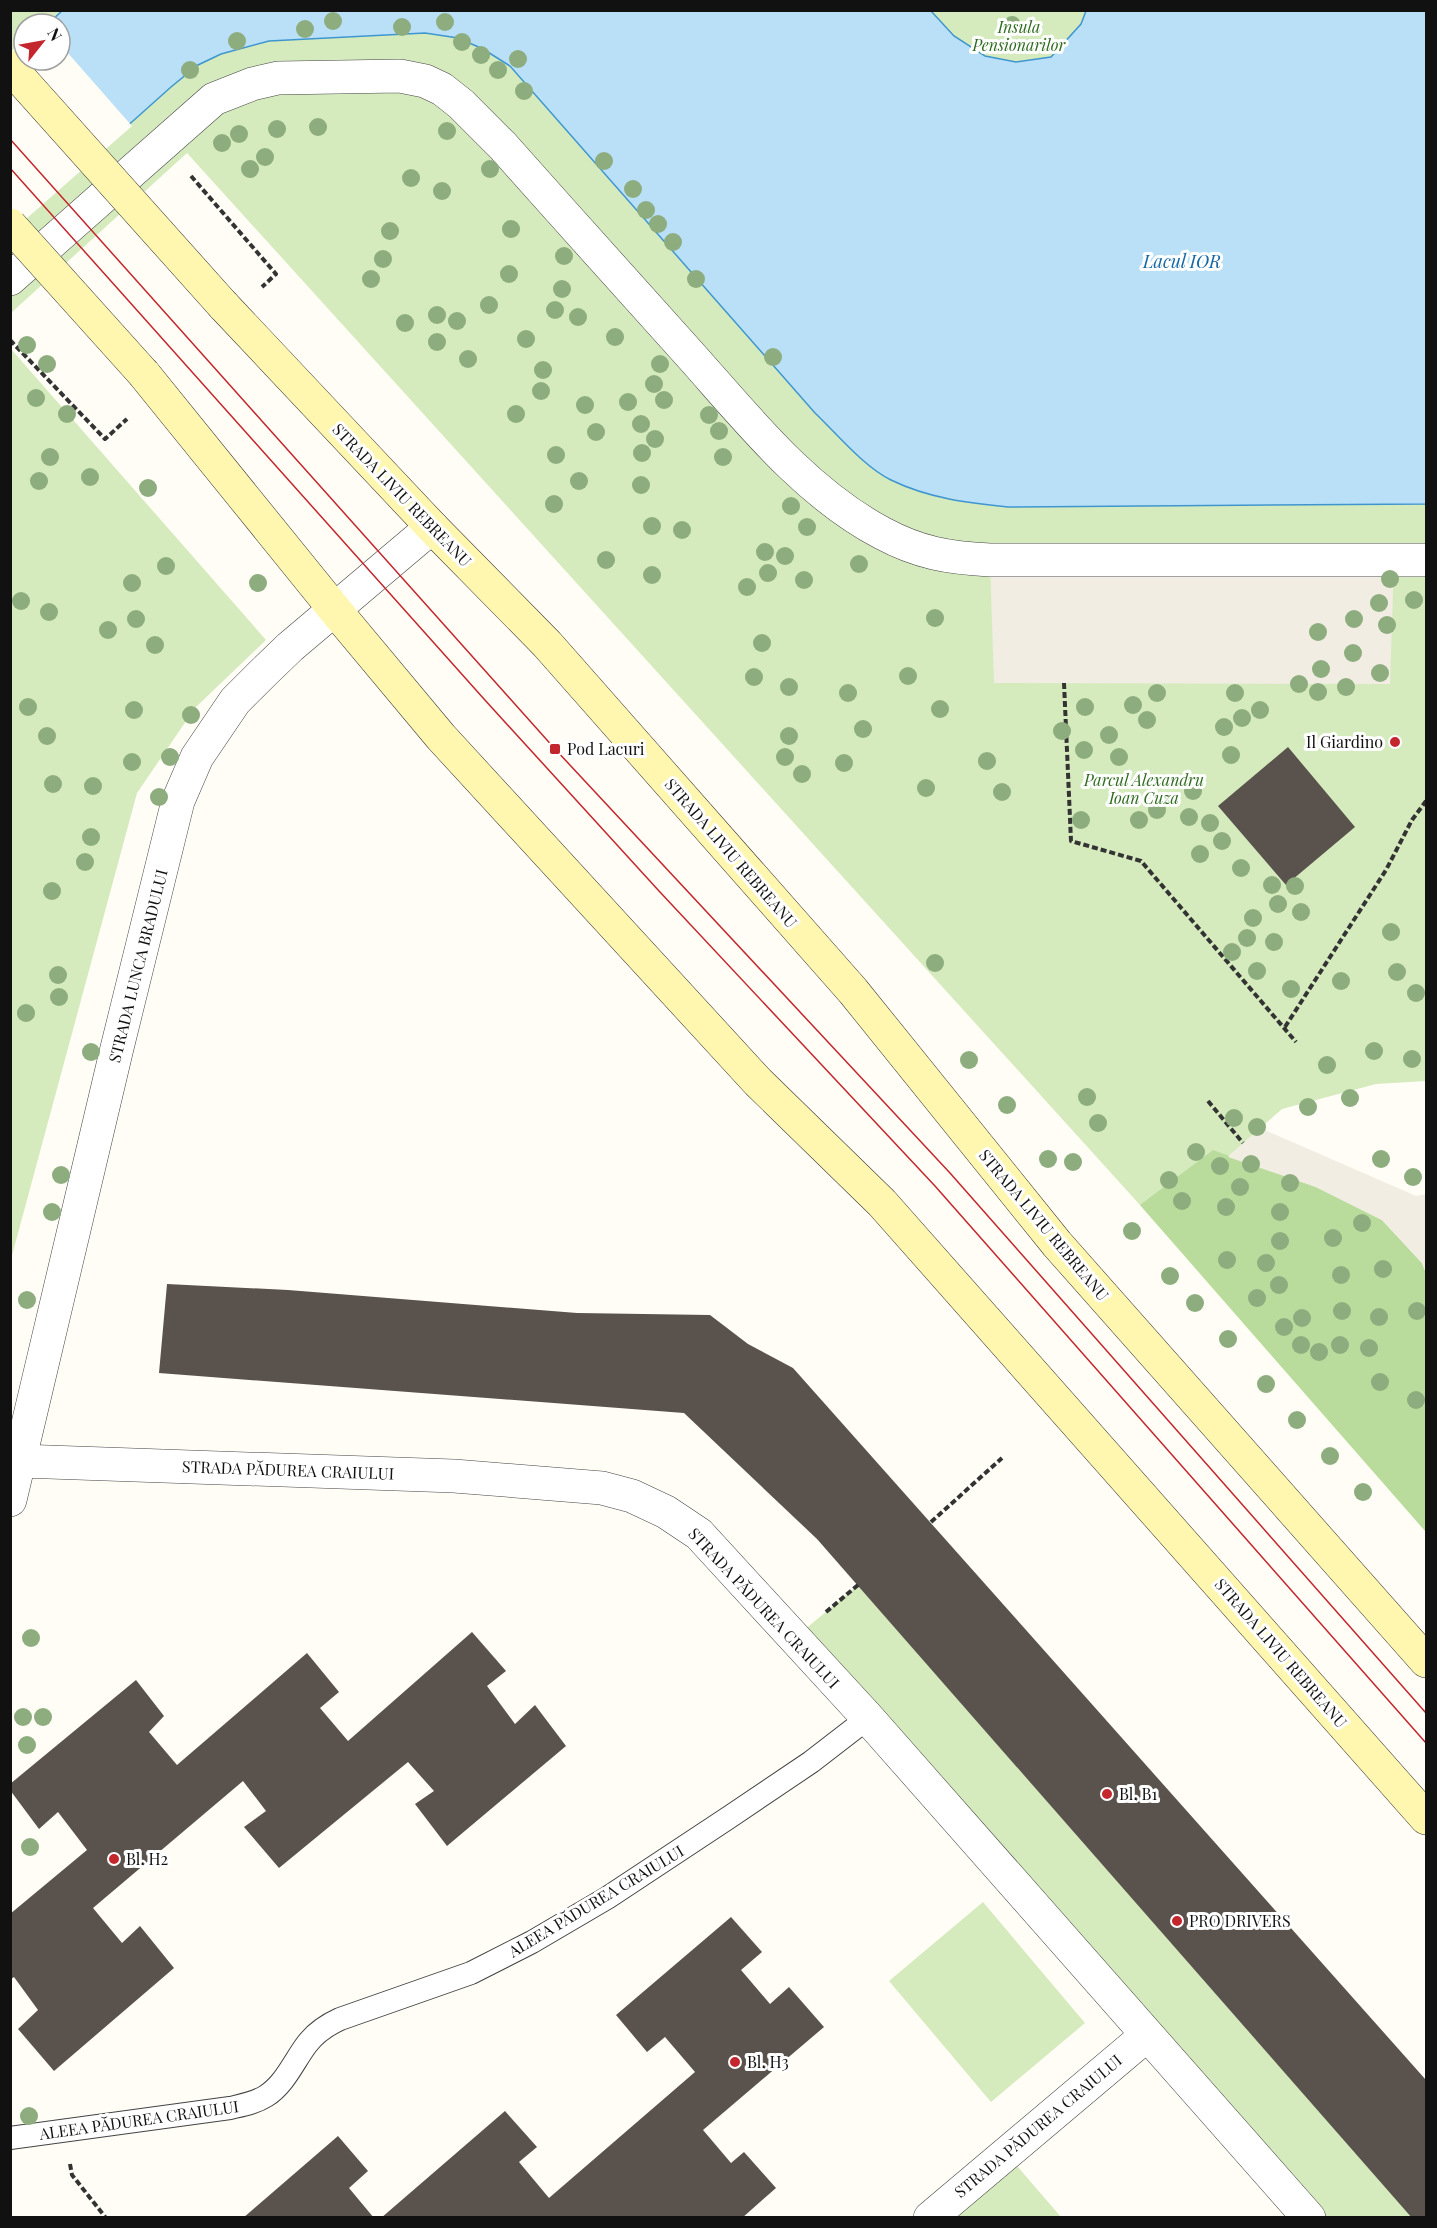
<svg xmlns="http://www.w3.org/2000/svg" width="1437" height="2228" font-family="'Playfair Display',serif">
	<style>
		.green { fill: #d5ebbd }
		.forest { fill: #b9dc9c }
		.plaza { fill: #f1ede2 }
		.water { fill: #b9e0f7; stroke: #3f96cf; stroke-width: 1.5 }
		.pier { fill: #fffdf5 }
		.building { fill: #5a524d }
		.lines { fill: none; stroke-linecap: round; stroke-linejoin: round }
		.service-casing { stroke: #444; stroke-width: 24 }
		.pedestrian-casing { stroke: #444; stroke-width: 34 }
		.minor-casing { stroke: #444; stroke-width: 34 }
		.secondary-casing { stroke: #333; stroke-width: 34 }
		.path { stroke: #333; stroke-width: 4; stroke-dasharray: 6 3; stroke-linecap: butt }
		.service { stroke: #fff; stroke-width: 22 }
		.pedestrian { stroke: #fff; stroke-width: 33 }
		.minor { stroke: #fff; stroke-width: 33 }
		.secondary { stroke: #fff6b0; stroke-width: 33 }
		.tram { stroke: #c4262e; stroke-width: 1.5 }
		.secondary-bridge-casing { stroke: #333; stroke-width: 34; stroke-linecap: butt }
		.secondary-bridge { stroke: #fff6b0; stroke-width: 33 }
		.tree { fill: #8dad7f }
		.poi-dot { fill: #c4262e; stroke: #fff; stroke-width: 2 }
		.labels { text-anchor: middle; stroke-width: 6; stroke-linejoin: round; paint-order: stroke }
		.park-label { font-size: 16px; font-style: italic; fill: #2f6b1f; stroke: #fff }
		.street-label { font-size: 16px; fill: #111; stroke: #fff }
		.poi-label { font-size: 16px; fill: #111; stroke: #fff; text-anchor: start }
		.water-label { font-size: 18px; font-style: italic; fill: #1768a6; stroke: #fff }
	</style>
	<rect width="100%" height="100%" fill="#fffdf5"/>
	<path class="green" d="M11,11H63L48,24H24V45L11,56Z
		M931,11H1086L1081,24L1051,57L1016,63L985,56L954,36Z
		M425,33L458,38L483,49L510,66L815,413C837,434 864,467 891,480C928,498 968,503 1008,507L1426,504V1081L1376,1084L1282,1109L1179,1200L1426,1532L1140,1205L187,153L11,313V230L171,87L198,65L221,54L269,41Z
		M11,349L266,640L195,708L137,793L11,1259Z
		M858,1585L1412,2217H1323L803,1631Z
		M983,1902L1085,2023L991,2102L889,1981Z
		M1006,2153L1061,2217L930,2218Z"/>
	<path class="forest" d="M1213,1150L1316,1187L1382,1220L1422,1263L1426,1273V1532L1140,1205Z"/>
	<path class="plaza" d="M990,561H1394L1390,684L994,683Z
		M1260,1128L1416,1196L1426,1194V1273L1422,1263L1382,1220L1316,1187L1228,1157Z"/>
	<path class="water" d="M63,10L931,11L954,36L985,56L1016,62L1051,57L1081,24L1086,11H1426V504L1008,507C967,503 928,498 891,480C864,467 837,434 815,413L510,66L483,49L458,38L425,33L269,41L221,54L198,65L171,87L11,230L24,60H60V24H48Z"/>
	<path class="pier" d="M24,42V60H60V44L132,126L10,233V52Z"/>
	<path class="building" d="M1288,747L1355,827L1286,885L1218,806Z
		M167,1284L288,1290L577,1313L710,1315L748,1344L793,1368L1426,2080V2218H1412L817,1539L684,1413L159,1373Z
		M472,1632L506,1671L487,1686L515,1724L535,1705L566,1746L447,1846L415,1804L434,1791L408,1762L279,1868L244,1827L266,1811L243,1781L93,1908L122,1943L140,1926L174,1968L54,2071L18,2029L38,2010L14,1977L10,1980V1914L87,1850L58,1812L39,1829L10,1790V1784L136,1680L164,1716L149,1732L177,1765L307,1653L339,1692L320,1708L348,1741Z
		M731,1917L762,1952L741,1970L770,2004L789,1987L824,2027L703,2130L731,2163L744,2152L776,2188L742,2218H381L505,2111L537,2147L519,2162L549,2198L695,2072L665,2037L647,2052L616,2015Z
		M338,2136L368,2171L349,2188L374,2218H243Z"/>
	<g class="lines">
		<defs>
			<path id="service" d="M10,2138L230,2108C243,2105 255,2103 266,2096C285,2084 294,2061 307,2044C316,2032 327,2025 340,2019L471,1973L532,1942L607,1898L728,1818L811,1762L868,1718"/>
			<path id="pedestrian" d="M10,279L214,99L252,84L278,78L400,76L425,81L442,89L461,104L503,146C566,217 630,288 693,358C749,421 806,493 882,533C919,553 949,558 990,560H1426"/>
			<path id="minor" d="M20,1461L454,1476L602,1488L632,1496L666,1512L699,1534L868,1718L1309,2218
				M10,1500L117,1048L178,801L197,757L235,701L263,673L290,647L432,527
				M930,2218L1147,2035"/>
			<path id="secondary" d="M223,305L432,527L547,644L853,991L1057,1244L1426,1661
				M144,374L335,610L441,737L758,1082L882,1203L1426,1818"/>
		</defs>
		<use href="#service" class="service-casing"/>
		<use href="#pedestrian" class="pedestrian-casing"/>
		<use href="#minor" class="minor-casing"/>
		<use href="#secondary" class="secondary-casing"/>
		<path class="path" d="M191,176L276,274L262,287
			M10,340L105,439L127,419
			M1064,683L1071,841L1141,861L1296,1042
			M1285,1027L1386,870L1412,820L1426,801
			M1208,1101L1243,1143
			M931,1522L1002,1458
			M826,1612L858,1585
			M70,2164L72,2175L106,2218"/>
		<use href="#service" class="service"/>
		<use href="#pedestrian" class="pedestrian"/>
		<use href="#minor" class="minor"/>
		<use href="#secondary" class="secondary"/>
		<path class="tram" d="M10,139L555,749L950,1173L1426,1713
			M10,168L484,699L659,891L935,1186L1426,1743"/>
		<defs>
			<path id="secondary-bridge" d="M10,67L223,305
				M10,225L144,374"/>
		</defs>
		<use href="#secondary-bridge" class="secondary-bridge-casing"/>
		<use href="#secondary-bridge" class="secondary-bridge"/>
	</g>
	<g class="tree">
		<circle cx="333" cy="21" r="9"/>
		<circle cx="445" cy="22" r="9"/>
		<circle cx="1012" cy="25" r="9"/>
		<circle cx="402" cy="27" r="9"/>
		<circle cx="305" cy="29" r="9"/>
		<circle cx="237" cy="41" r="9"/>
		<circle cx="462" cy="42" r="9"/>
		<circle cx="481" cy="55" r="9"/>
		<circle cx="518" cy="59" r="9"/>
		<circle cx="190" cy="70" r="9"/>
		<circle cx="498" cy="70" r="9"/>
		<circle cx="524" cy="91" r="9"/>
		<circle cx="318" cy="127" r="9"/>
		<circle cx="277" cy="129" r="9"/>
		<circle cx="447" cy="131" r="9"/>
		<circle cx="239" cy="134" r="9"/>
		<circle cx="222" cy="143" r="9"/>
		<circle cx="265" cy="157" r="9"/>
		<circle cx="604" cy="161" r="9"/>
		<circle cx="250" cy="169" r="9"/>
		<circle cx="490" cy="169" r="9"/>
		<circle cx="411" cy="178" r="9"/>
		<circle cx="633" cy="189" r="9"/>
		<circle cx="442" cy="191" r="9"/>
		<circle cx="646" cy="210" r="9"/>
		<circle cx="658" cy="224" r="9"/>
		<circle cx="511" cy="229" r="9"/>
		<circle cx="390" cy="231" r="9"/>
		<circle cx="673" cy="242" r="9"/>
		<circle cx="564" cy="256" r="9"/>
		<circle cx="383" cy="259" r="9"/>
		<circle cx="509" cy="274" r="9"/>
		<circle cx="371" cy="279" r="9"/>
		<circle cx="696" cy="279" r="9"/>
		<circle cx="562" cy="289" r="9"/>
		<circle cx="489" cy="305" r="9"/>
		<circle cx="555" cy="310" r="9"/>
		<circle cx="437" cy="315" r="9"/>
		<circle cx="578" cy="317" r="9"/>
		<circle cx="457" cy="321" r="9"/>
		<circle cx="405" cy="323" r="9"/>
		<circle cx="615" cy="337" r="9"/>
		<circle cx="526" cy="339" r="9"/>
		<circle cx="437" cy="342" r="9"/>
		<circle cx="27" cy="345" r="9"/>
		<circle cx="773" cy="357" r="9"/>
		<circle cx="468" cy="359" r="9"/>
		<circle cx="47" cy="364" r="9"/>
		<circle cx="660" cy="364" r="9"/>
		<circle cx="543" cy="370" r="9"/>
		<circle cx="654" cy="384" r="9"/>
		<circle cx="541" cy="391" r="9"/>
		<circle cx="36" cy="398" r="9"/>
		<circle cx="664" cy="400" r="9"/>
		<circle cx="628" cy="402" r="9"/>
		<circle cx="585" cy="405" r="9"/>
		<circle cx="67" cy="414" r="9"/>
		<circle cx="516" cy="414" r="9"/>
		<circle cx="709" cy="415" r="9"/>
		<circle cx="641" cy="424" r="9"/>
		<circle cx="719" cy="431" r="9"/>
		<circle cx="596" cy="432" r="9"/>
		<circle cx="655" cy="439" r="9"/>
		<circle cx="642" cy="453" r="9"/>
		<circle cx="556" cy="455" r="9"/>
		<circle cx="50" cy="457" r="9"/>
		<circle cx="723" cy="457" r="9"/>
		<circle cx="90" cy="477" r="9"/>
		<circle cx="39" cy="481" r="9"/>
		<circle cx="579" cy="481" r="9"/>
		<circle cx="641" cy="485" r="9"/>
		<circle cx="148" cy="488" r="9"/>
		<circle cx="554" cy="504" r="9"/>
		<circle cx="791" cy="506" r="9"/>
		<circle cx="652" cy="526" r="9"/>
		<circle cx="807" cy="527" r="9"/>
		<circle cx="682" cy="530" r="9"/>
		<circle cx="765" cy="552" r="9"/>
		<circle cx="785" cy="556" r="9"/>
		<circle cx="606" cy="560" r="9"/>
		<circle cx="859" cy="564" r="9"/>
		<circle cx="166" cy="566" r="9"/>
		<circle cx="768" cy="573" r="9"/>
		<circle cx="652" cy="575" r="9"/>
		<circle cx="1390" cy="579" r="9"/>
		<circle cx="804" cy="580" r="9"/>
		<circle cx="132" cy="583" r="9"/>
		<circle cx="258" cy="583" r="9"/>
		<circle cx="747" cy="587" r="9"/>
		<circle cx="1414" cy="600" r="9"/>
		<circle cx="21" cy="601" r="9"/>
		<circle cx="1379" cy="603" r="9"/>
		<circle cx="49" cy="612" r="9"/>
		<circle cx="935" cy="618" r="9"/>
		<circle cx="136" cy="619" r="9"/>
		<circle cx="1354" cy="619" r="9"/>
		<circle cx="1387" cy="625" r="9"/>
		<circle cx="108" cy="630" r="9"/>
		<circle cx="1318" cy="632" r="9"/>
		<circle cx="762" cy="643" r="9"/>
		<circle cx="155" cy="645" r="9"/>
		<circle cx="1353" cy="653" r="9"/>
		<circle cx="1321" cy="669" r="9"/>
		<circle cx="1380" cy="673" r="9"/>
		<circle cx="908" cy="676" r="9"/>
		<circle cx="754" cy="677" r="9"/>
		<circle cx="1299" cy="684" r="9"/>
		<circle cx="789" cy="687" r="9"/>
		<circle cx="1346" cy="687" r="9"/>
		<circle cx="1318" cy="692" r="9"/>
		<circle cx="848" cy="693" r="9"/>
		<circle cx="1157" cy="693" r="9"/>
		<circle cx="1235" cy="693" r="9"/>
		<circle cx="1133" cy="705" r="9"/>
		<circle cx="28" cy="707" r="9"/>
		<circle cx="1085" cy="707" r="9"/>
		<circle cx="940" cy="709" r="9"/>
		<circle cx="134" cy="710" r="9"/>
		<circle cx="1260" cy="710" r="9"/>
		<circle cx="191" cy="715" r="9"/>
		<circle cx="1242" cy="718" r="9"/>
		<circle cx="1147" cy="720" r="9"/>
		<circle cx="1224" cy="727" r="9"/>
		<circle cx="863" cy="729" r="9"/>
		<circle cx="1062" cy="731" r="9"/>
		<circle cx="1109" cy="735" r="9"/>
		<circle cx="47" cy="736" r="9"/>
		<circle cx="789" cy="736" r="9"/>
		<circle cx="1084" cy="750" r="9"/>
		<circle cx="1231" cy="755" r="9"/>
		<circle cx="170" cy="757" r="9"/>
		<circle cx="785" cy="757" r="9"/>
		<circle cx="1119" cy="757" r="9"/>
		<circle cx="987" cy="761" r="9"/>
		<circle cx="132" cy="762" r="9"/>
		<circle cx="844" cy="763" r="9"/>
		<circle cx="802" cy="774" r="9"/>
		<circle cx="53" cy="784" r="9"/>
		<circle cx="93" cy="786" r="9"/>
		<circle cx="926" cy="788" r="9"/>
		<circle cx="1193" cy="791" r="9"/>
		<circle cx="1002" cy="792" r="9"/>
		<circle cx="159" cy="797" r="9"/>
		<circle cx="1157" cy="810" r="9"/>
		<circle cx="1189" cy="817" r="9"/>
		<circle cx="1081" cy="820" r="9"/>
		<circle cx="1139" cy="820" r="9"/>
		<circle cx="1210" cy="823" r="9"/>
		<circle cx="91" cy="837" r="9"/>
		<circle cx="1222" cy="841" r="9"/>
		<circle cx="1200" cy="854" r="9"/>
		<circle cx="85" cy="862" r="9"/>
		<circle cx="1241" cy="868" r="9"/>
		<circle cx="1272" cy="885" r="9"/>
		<circle cx="1295" cy="886" r="9"/>
		<circle cx="52" cy="891" r="9"/>
		<circle cx="1278" cy="904" r="9"/>
		<circle cx="1301" cy="912" r="9"/>
		<circle cx="1253" cy="918" r="9"/>
		<circle cx="1391" cy="932" r="9"/>
		<circle cx="1247" cy="938" r="9"/>
		<circle cx="1274" cy="942" r="9"/>
		<circle cx="1232" cy="952" r="9"/>
		<circle cx="935" cy="963" r="9"/>
		<circle cx="1257" cy="971" r="9"/>
		<circle cx="1397" cy="972" r="9"/>
		<circle cx="58" cy="975" r="9"/>
		<circle cx="1341" cy="981" r="9"/>
		<circle cx="1291" cy="989" r="9"/>
		<circle cx="1416" cy="993" r="9"/>
		<circle cx="59" cy="997" r="9"/>
		<circle cx="26" cy="1013" r="9"/>
		<circle cx="1374" cy="1051" r="9"/>
		<circle cx="91" cy="1052" r="9"/>
		<circle cx="1412" cy="1059" r="9"/>
		<circle cx="969" cy="1060" r="9"/>
		<circle cx="1327" cy="1065" r="9"/>
		<circle cx="1087" cy="1097" r="9"/>
		<circle cx="1350" cy="1098" r="9"/>
		<circle cx="1007" cy="1105" r="9"/>
		<circle cx="1308" cy="1107" r="9"/>
		<circle cx="1234" cy="1118" r="9"/>
		<circle cx="1098" cy="1123" r="9"/>
		<circle cx="1257" cy="1127" r="9"/>
		<circle cx="1196" cy="1152" r="9"/>
		<circle cx="1048" cy="1159" r="9"/>
		<circle cx="1381" cy="1159" r="9"/>
		<circle cx="1073" cy="1162" r="9"/>
		<circle cx="1251" cy="1164" r="9"/>
		<circle cx="1220" cy="1166" r="9"/>
		<circle cx="61" cy="1175" r="9"/>
		<circle cx="1413" cy="1177" r="9"/>
		<circle cx="1169" cy="1180" r="9"/>
		<circle cx="1290" cy="1183" r="9"/>
		<circle cx="1240" cy="1187" r="9"/>
		<circle cx="1182" cy="1201" r="9"/>
		<circle cx="1226" cy="1207" r="9"/>
		<circle cx="52" cy="1212" r="9"/>
		<circle cx="1280" cy="1212" r="9"/>
		<circle cx="1362" cy="1223" r="9"/>
		<circle cx="1132" cy="1231" r="9"/>
		<circle cx="1333" cy="1238" r="9"/>
		<circle cx="1280" cy="1241" r="9"/>
		<circle cx="1227" cy="1260" r="9"/>
		<circle cx="1266" cy="1263" r="9"/>
		<circle cx="1383" cy="1269" r="9"/>
		<circle cx="1341" cy="1275" r="9"/>
		<circle cx="1170" cy="1276" r="9"/>
		<circle cx="1279" cy="1285" r="9"/>
		<circle cx="1257" cy="1298" r="9"/>
		<circle cx="27" cy="1300" r="9"/>
		<circle cx="1195" cy="1303" r="9"/>
		<circle cx="1342" cy="1311" r="9"/>
		<circle cx="1417" cy="1311" r="9"/>
		<circle cx="1379" cy="1317" r="9"/>
		<circle cx="1302" cy="1318" r="9"/>
		<circle cx="1284" cy="1327" r="9"/>
		<circle cx="1228" cy="1339" r="9"/>
		<circle cx="1301" cy="1345" r="9"/>
		<circle cx="1340" cy="1345" r="9"/>
		<circle cx="1369" cy="1348" r="9"/>
		<circle cx="1319" cy="1352" r="9"/>
		<circle cx="1380" cy="1382" r="9"/>
		<circle cx="1266" cy="1384" r="9"/>
		<circle cx="1416" cy="1400" r="9"/>
		<circle cx="1297" cy="1420" r="9"/>
		<circle cx="1330" cy="1456" r="9"/>
		<circle cx="1363" cy="1492" r="9"/>
		<circle cx="31" cy="1638" r="9"/>
		<circle cx="23" cy="1717" r="9"/>
		<circle cx="43" cy="1717" r="9"/>
		<circle cx="27" cy="1745" r="9"/>
		<circle cx="30" cy="1847" r="9"/>
		<circle cx="29" cy="2116" r="9"/>
	</g>
	<g class="poi-dot">
		<circle cx="1395" cy="742" r="6"/>
		<rect x="549" y="743" width="12" height="12" rx="3"/>
		<circle cx="1107" cy="1794" r="6"/>
		<circle cx="114" cy="1859" r="6"/>
		<circle cx="1177" cy="1921" r="6"/>
		<circle cx="735" cy="2062" r="6"/>
	</g>
	<g class="labels">
		<g class="park-label">
			<text x="1019" y="33">Insula<tspan x="1019" dy="18">Pensionarilor</tspan></text>
			<text x="1144" y="786">Parcul Alexandru<tspan x="1144" dy="18">Ioan Cuza</tspan></text>
		</g>
		<g class="street-label">
			<text transform="translate(402 495) rotate(46)" y="6">STRADA LIVIU REBREANU</text>
			<text transform="translate(731 853) rotate(49)" y="6">STRADA LIVIU REBREANU</text>
			<text transform="translate(138 966) rotate(-76)" y="6">STRADA LUNCA BRADULUI</text>
			<text transform="translate(1044 1225) rotate(50)" y="6">STRADA LIVIU REBREANU</text>
			<text transform="translate(288 1470) rotate(2)" y="6">STRADA PĂDUREA CRAIULUI</text>
			<text transform="translate(764 1608) rotate(47)" y="6">STRADA PĂDUREA CRAIULUI</text>
			<text transform="translate(1281 1653) rotate(49)" y="6">STRADA LIVIU REBREANU</text>
			<text transform="translate(596 1901) rotate(-31)" y="6">ALEEA PĂDUREA CRAIULUI</text>
			<text transform="translate(139 2120) rotate(-8)" y="6">ALEEA PĂDUREA CRAIULUI</text>
			<text transform="translate(1038 2126) rotate(-40)" y="6">STRADA PĂDUREA CRAIULUI</text>
		</g>
		<g class="poi-label">
			<text x="1383" y="748" text-anchor="end">Il Giardino</text>
			<text x="567" y="755">Pod Lacuri</text>
			<text x="1119" y="1800">Bl. B1</text>
			<text x="126" y="1865">Bl. H2</text>
			<text x="1189" y="1927">PRO DRIVERS</text>
			<text x="747" y="2068">Bl. H3</text>
		</g>
		<g class="water-label">
			<text x="1182" y="268">Lacul IOR</text>
		</g>
	</g>
	<rect width="1437" height="2228" fill="none" stroke="#111111" stroke-width="24"/>
	<g transform="translate(42 42) rotate(59)"><circle r="28" fill="#ffffff" stroke="#a0a0a0" stroke-width="1.5"/>
	<path d="M0-4.5L10 22L0 15L-10 22Z" fill="#c4262e"/>
	<text y="-9" font-size="16" font-weight="bold" text-anchor="middle" fill="#111111">N</text>
	</g>
</svg>
